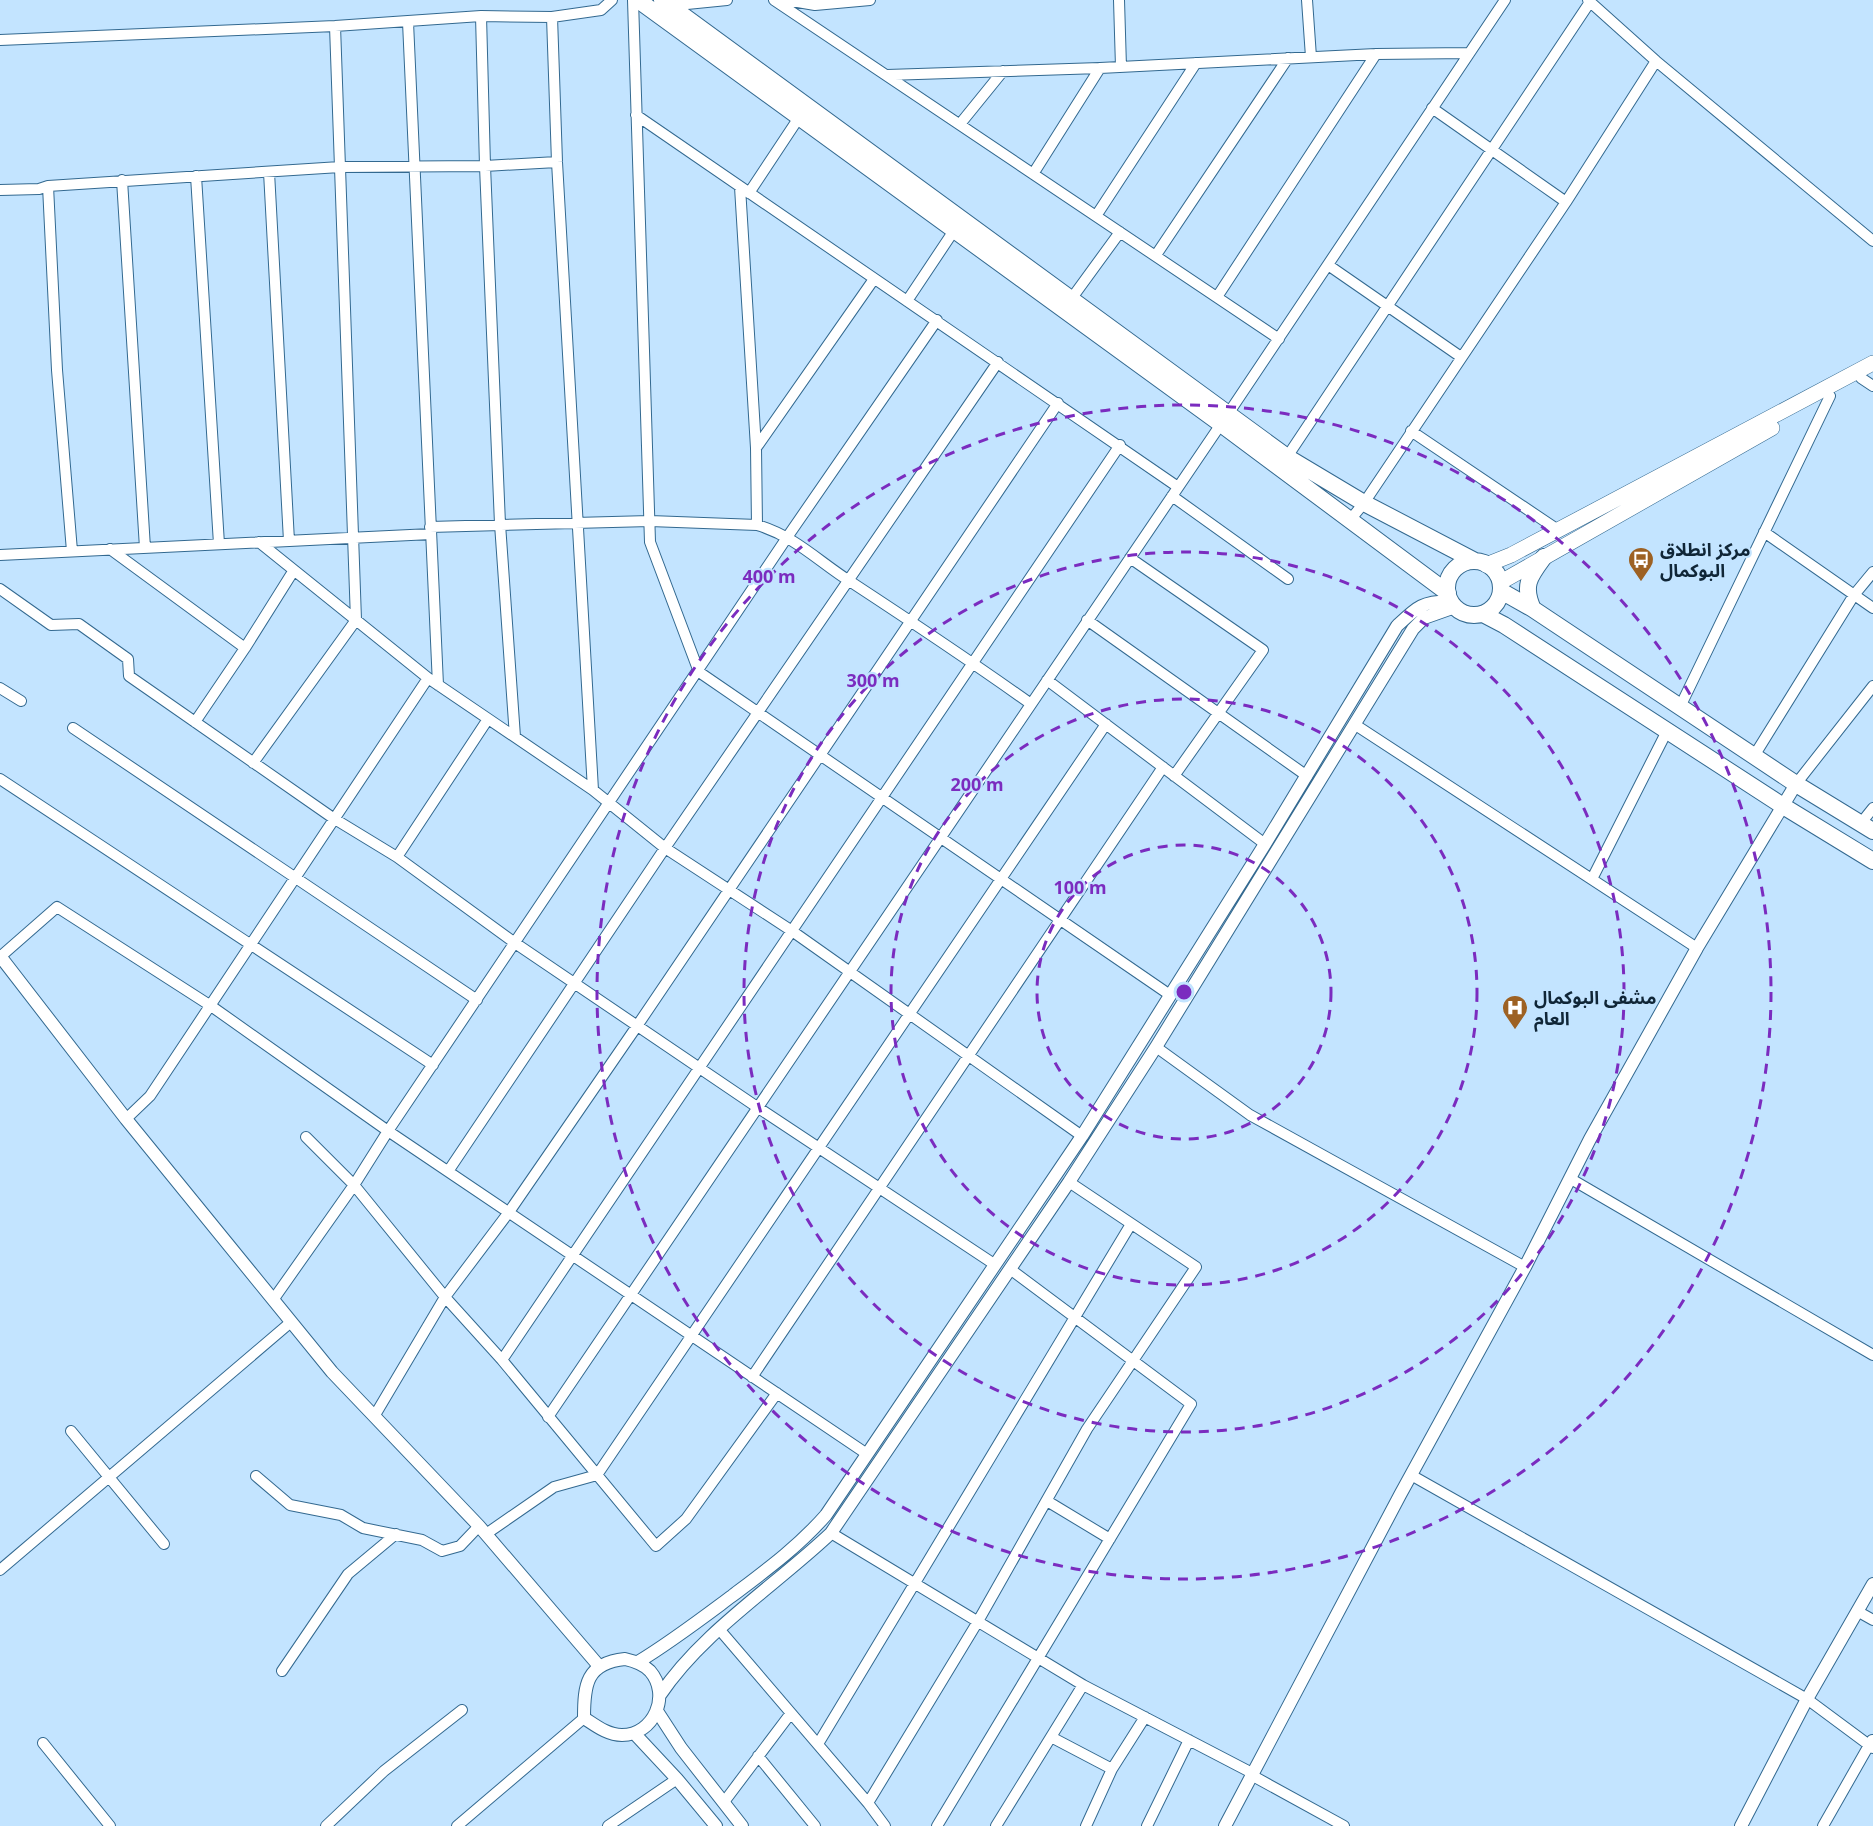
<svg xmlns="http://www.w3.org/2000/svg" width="1873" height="1826" font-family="'Noto Sans','Noto Sans Arabic',sans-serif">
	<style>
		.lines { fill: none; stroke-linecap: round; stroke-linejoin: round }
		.minor-casing { stroke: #336990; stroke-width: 12 }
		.tertiary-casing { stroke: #336990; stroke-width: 14 }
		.primary-casing { stroke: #336990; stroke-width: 16 }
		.trunk-casing { stroke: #336990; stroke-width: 18 }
		.minor { stroke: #fff; stroke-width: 10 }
		.tertiary { stroke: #fff; stroke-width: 12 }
		.primary { stroke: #fff; stroke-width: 15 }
		.trunk { stroke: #fff; stroke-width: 16 }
		.ring { fill: none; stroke: #7b2cbf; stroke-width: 3; stroke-dasharray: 10 8 }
		.labels { text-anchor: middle; stroke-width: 4.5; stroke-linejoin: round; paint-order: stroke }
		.poi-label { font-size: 18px; font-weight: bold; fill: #102637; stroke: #c3e4ff; text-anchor: start }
		.centre { fill: #7b2cbf; stroke: #c3e4ff; stroke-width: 3 }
		.ring-label { font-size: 18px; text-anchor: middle; font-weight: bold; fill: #7b2cbf; stroke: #c3e4ff; stroke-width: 4.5; stroke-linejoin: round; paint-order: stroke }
	</style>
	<rect width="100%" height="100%" fill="#c3e4ff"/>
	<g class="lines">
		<defs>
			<path id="minor" d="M633,0L650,542L699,672L1170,995
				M774,0L1279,339
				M786,0L815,5L870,0
				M1119,0L1121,67
				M1307,0L1311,57
				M1588,0L1656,61L1873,241
				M667,6L727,0
				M481,16L485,166L500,524L515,737
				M552,17L557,162L593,790
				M408,22L438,685
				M0,40L335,26L481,16L552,17L601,10L612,0
				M887,75L1100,68L1376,54L1469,53
				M1432,108L1566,202
				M636,115L1178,487
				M960,124L1003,71
				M269,172L289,541
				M1033,174L1100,68
				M196,176L219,544
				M122,180L145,548
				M48,186L57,370L72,551
				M740,187L756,448L757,525
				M0,190L39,189L48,186L340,167L485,166L557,162
				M749,193L802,113
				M1096,216L1196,63
				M1156,255L1288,58
				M1328,265L1461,357
				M1217,297L1376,54
				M907,301L957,226
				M1069,302L1120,232
				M1861,378L1873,386
				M1228,414L1505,0
				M1411,431L1558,530
				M756,448L874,279
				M1287,457L1590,2
				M1172,496L1288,579
				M1350,520L1364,503L1566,202L1656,61
				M430,527L650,521L757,525C795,536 819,562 851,582C912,622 972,662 1031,704
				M1764,532L1873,608
				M259,542L428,678L593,790L665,848L792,931L1082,1136
				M110,549L245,648
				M0,555L431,534
				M1130,558L1263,650L1174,776
				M0,589L51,625L79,624L128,659L129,676L333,818L397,857L515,943L757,1107L994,1264
				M1087,620L1307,776
				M1047,680L1265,844
				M0,688L21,701
				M1680,707L1830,396
				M195,722L245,648L294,570
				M1354,724L1697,948
				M73,728L477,1000
				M1754,756L1854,595L1873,572
				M253,763L356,620L335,26
				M0,779L433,1065
				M1796,784L1873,686
				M1861,823L1873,808
				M397,857L488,719
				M1592,879L1667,731
				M0,957L57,907L211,1006L388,1131L867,1454
				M1156,1047L1250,1115L1525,1267
				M126,1119L150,1096L428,678
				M306,1137L354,1185L445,1297L502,1360L656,1546L686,1519L777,1393
				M449,1170L665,848L998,362
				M1571,1179L1873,1355
				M273,1300L354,1185L388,1131L788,536L937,320
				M502,1360L1120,445
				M752,1377L1163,767
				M375,1415L445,1297L509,1212L637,1026L1058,403
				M548,1417L1221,424
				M71,1431L164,1544
				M1411,1475L1807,1699L1873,1748
				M256,1476L290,1505L341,1515L363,1528L422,1540L442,1551L460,1546L479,1526
				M1047,1501L1110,1539
				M831,1533L1083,1685L1254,1774
				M486,1534L554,1487L597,1475L1106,724
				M0,1570L291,1322
				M1857,1611L1873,1620
				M719,1629L868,1803L885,1826
				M282,1671L348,1574L396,1534
				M1051,1737L1112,1769
				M43,1743L110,1826
				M818,1744L1131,1224
				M758,1756L815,1826
				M1253,1776L1344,1826
				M724,1802L791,1713
				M868,1803L977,1623L1087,1429L1196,1267L1069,1182
				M326,1826L384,1771L462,1710
				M457,1826L584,1718
				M608,1826L677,1779
				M937,1826L1191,1404L1010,1269
				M996,1826L1083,1685
				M1086,1826L1112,1769L1145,1717
				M1147,1826L1189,1740
				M1823,1826L1872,1740"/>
			<path id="tertiary" d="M0,956L126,1119L332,1372L479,1526L599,1666
				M625,1659C634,1661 643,1664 650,1671C671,1695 654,1735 622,1735C607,1735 595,1725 584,1718C584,1685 586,1663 625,1659Z
				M638,1662C671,1642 701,1619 732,1596C765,1571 798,1547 826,1515L1082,1136L1265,844L1397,626C1417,607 1421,602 1450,601
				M660,1695C702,1632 775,1586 831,1533L1069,1182L1156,1047L1413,629L1424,618L1455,607
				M657,1711L681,1748L742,1826
				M634,1733L677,1779L716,1826
				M1225,1826L1400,1495L1525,1267L1590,1139L1697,948L1796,784
				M1741,1826L1807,1699L1873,1584"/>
			<path id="primary" d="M1486,565L1511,555L1873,363
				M1501,582L1772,428"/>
			<path id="trunk" d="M638,0L1221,424L1448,593
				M662,0L1287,457L1364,503L1475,561
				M1447 588a27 27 0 1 1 54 0a27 27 0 1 1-54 0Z
				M1501,591L1533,609L1796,784L1873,831
				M1533,609C1522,585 1530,576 1544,557
				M1483,614L1504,625L1783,806L1873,861"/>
		</defs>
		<use href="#minor" class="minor-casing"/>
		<use href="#tertiary" class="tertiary-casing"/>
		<use href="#primary" class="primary-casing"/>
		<use href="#trunk" class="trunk-casing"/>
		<use href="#minor" class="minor"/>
		<use href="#tertiary" class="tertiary"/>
		<use href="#primary" class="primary"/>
		<use href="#trunk" class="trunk"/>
	</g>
	<g class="ring">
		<circle cx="1184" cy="992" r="147"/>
		<circle cx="1184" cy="992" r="293"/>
		<circle cx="1184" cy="992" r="440"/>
		<circle cx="1184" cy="992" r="587"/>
	</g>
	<defs>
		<symbol id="bus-pin" viewBox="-11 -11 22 30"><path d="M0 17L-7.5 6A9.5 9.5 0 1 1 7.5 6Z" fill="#9d6123" stroke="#c3e4ff"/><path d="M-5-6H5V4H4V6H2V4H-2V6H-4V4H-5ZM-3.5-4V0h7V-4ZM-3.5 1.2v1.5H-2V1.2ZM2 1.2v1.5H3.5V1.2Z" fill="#fff"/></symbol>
		<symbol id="hospital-pin" viewBox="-11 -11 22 30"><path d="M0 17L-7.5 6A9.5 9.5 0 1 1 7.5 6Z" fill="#9d6123" stroke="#c3e4ff"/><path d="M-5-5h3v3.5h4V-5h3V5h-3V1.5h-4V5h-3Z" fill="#fff"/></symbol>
	</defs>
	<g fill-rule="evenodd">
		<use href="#bus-pin" x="1626" y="545" width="30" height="40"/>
		<use href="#hospital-pin" x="1500" y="993" width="30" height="40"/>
	</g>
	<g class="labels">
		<g class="poi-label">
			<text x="1660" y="556">مركز انطلاق<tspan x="1660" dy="21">البوكمال</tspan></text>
			<text x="1534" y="1004">مشفى البوكمال<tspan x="1534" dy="21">العام</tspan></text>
		</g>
	</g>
	<circle cx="1184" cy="992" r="9" class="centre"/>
	<g class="ring-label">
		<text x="769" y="583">400 m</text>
		<text x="873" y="687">300 m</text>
		<text x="977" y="791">200 m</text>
		<text x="1080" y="894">100 m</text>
	</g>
</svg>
